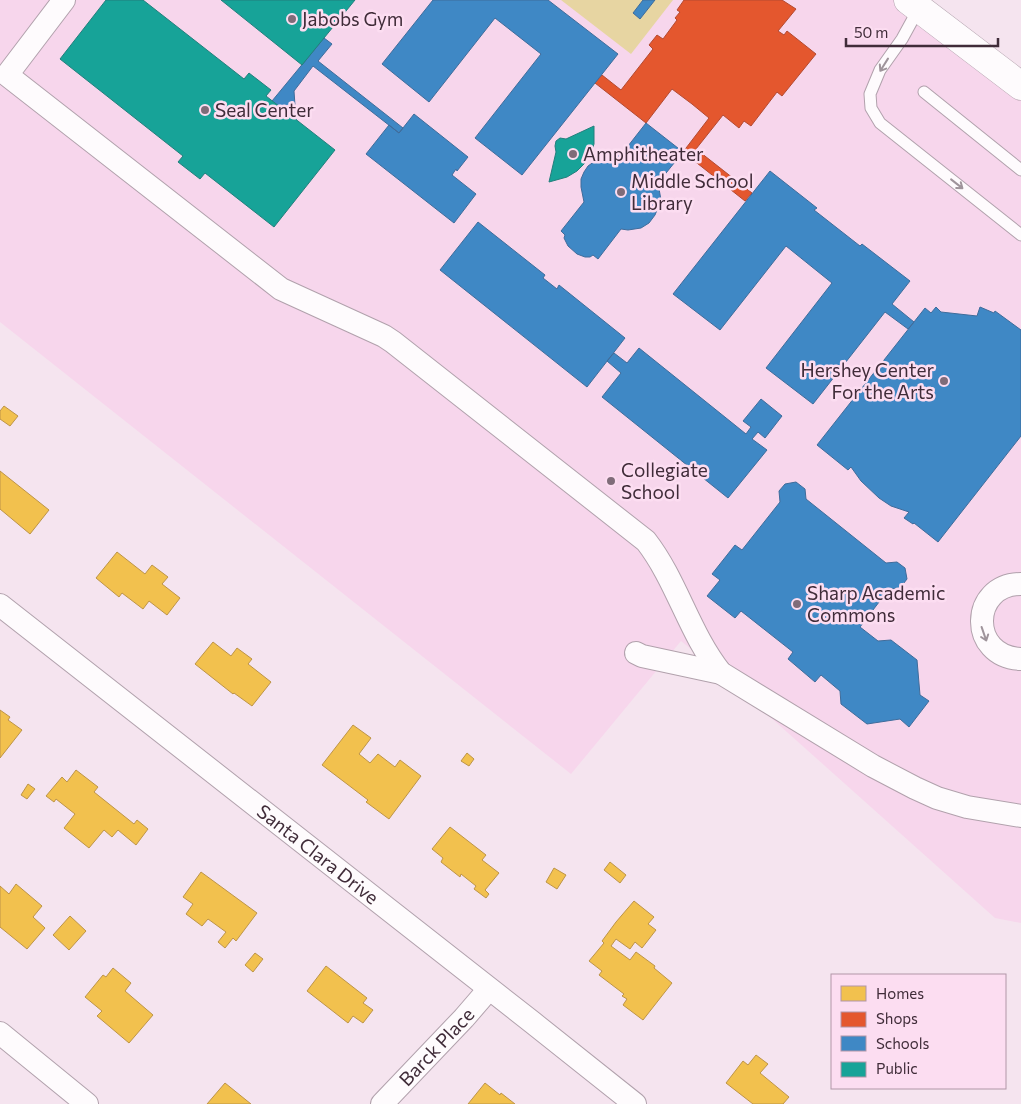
<svg xmlns="http://www.w3.org/2000/svg" width="1021" height="1104" font-family="Commissioner,sans-serif">
	<style>
		.built { fill: #f7d6ec }
		.green { fill: #e7d5a2 }
		.homes { fill: #f2c14e; stroke: #bd9448 }
		.shops { fill: #e4572e; stroke: #b34a31 }
		.schools { fill: #3f88c5; stroke: #3f6c9b }
		.public { fill: #17a398; stroke: #237f7c }
		.lines { fill: none; stroke-linecap: round; stroke-linejoin: round }
		.lane-casing { stroke: #b1a1ac; stroke-width: 13 }
		.street-casing { stroke: #b1a1ac; stroke-width: 24 }
		.secondary-casing { stroke: #b1a1ac; stroke-width: 29 }
		.lane { stroke: #fefbfd; stroke-width: 11 }
		.street { stroke: #fefbfd; stroke-width: 22 }
		.secondary { stroke: #fefbfd; stroke-width: 28 }
		.oneway { stroke: #9f949b }
		.poi-dot { fill: #7f6c79; stroke: #fcddf1; stroke-width: 2 }
		.labels { text-anchor: middle; stroke-width: 5; stroke-linejoin: round; paint-order: stroke }
		.poi-label { font-size: 19px; fill: #402c39; stroke: #fcddf1; text-anchor: start }
		.street-label { font-size: 19px; fill: #402c39; stroke: #fcddf1 }
	</style>
	<rect width="100%" height="100%" fill="#f5e4ef"/>
	<path class="built" d="M0,0H905L1021,90V923L995,918L721,673L681,641L571,774L0,322Z"/>
	<path class="green" d="M561,0H673L631,54Z"/>
	<path class="homes" d="M4,406L18,416L10,426L0,419V411Z
		M0,471L49,510L30,534L0,509Z
		M117,552L145,574L152,565L168,577L162,584L180,598L167,615L149,601L143,609L122,593L119,597L96,578Z
		M213,642L231,656L237,648L252,659L248,664L271,682L252,706L234,693L233,694L195,664Z
		M0,710L10,717L8,720L22,730L0,758Z
		M353,725L371,738L359,754L370,763L378,754L395,767L400,760L421,776L389,819L366,802L368,800L322,765Z
		M467,753L474,759L469,766L461,761Z
		M76,770L98,787L94,792L134,824L137,820L148,829L136,845L118,830L112,837L104,830L89,848L64,828L75,814L56,799L54,802L46,796L62,777L67,782Z
		M28,784L35,789L27,799L21,795Z
		M450,827L486,855L482,860L499,873L485,890L489,894L486,898L474,889L476,886L461,874L460,877L441,862L443,858L432,849Z
		M610,862L626,875L620,883L604,870Z
		M554,868L566,875L557,889L546,882Z
		M201,872L257,913L236,941L233,938L225,948L218,942L226,932L208,919L202,926L186,914L193,904L183,897Z
		M16,884L42,906L33,917L45,928L27,949L0,927V886L9,894Z
		M634,901L654,917L648,924L656,930L642,948L635,942L630,949L616,939L611,946L630,960L636,952L655,966L654,968L672,983L643,1020L623,1005L627,999L622,996L624,994L599,975L602,971L589,961L604,943L602,941L616,922Z
		M70,916L86,931L69,950L53,935Z
		M255,953L263,959L253,972L245,965Z
		M326,966L367,998L363,1003L373,1010L363,1023L353,1016L348,1023L307,991Z
		M113,968L131,983L125,991L153,1015L129,1043L97,1016L102,1011L85,997L103,975L106,977Z
		M756,1055L768,1064L760,1073L789,1097L783,1104H753L726,1083L743,1061L748,1065Z
		M225,1083L251,1104H207Z
		M485,1083L500,1095L501,1093L515,1104H468Z"/>
	<path class="shops" d="M684,0H782L796,9L778,31L784,35L787,31L816,54L782,96L777,92L751,126L744,121L739,128L723,115L696,149L752,193L745,201L683,152L709,118L692,104L672,89L646,123L595,83L602,75L621,90L653,49L649,45L657,35L663,39L677,20L675,18L680,12L677,10Z"/>
	<path class="schools" d="M433,0H548L618,54L522,175L475,138L541,54L495,18L429,102L382,64Z
		M643,0H655L640,19L633,13Z
		M324,38L332,44L318,61L403,128L399,133L313,66L294,91L296,120L272,101Z
		M414,114L468,157L457,171L456,169L452,175L476,194L454,223L366,154L389,125L399,133Z
		M646,123L683,152L658,183L661,200L655,215L649,223L641,228L628,230L621,229L598,259L593,255L590,257H585L577,254L568,246L564,238L565,235L561,231L584,202L581,187V179L584,172L588,166L602,156L621,155Z
		M770,171L817,208L814,210L860,246L862,244L910,281L892,304L914,322L908,329L885,312L813,404L766,368L832,283L786,246L720,330L673,294Z
		M478,222L545,275L543,278L557,289L559,285L625,338L587,387L440,270Z
		M936,307L941,312L977,316L980,307L994,313L995,311L1021,330V436L938,542L914,523L913,524L904,518L909,512L891,506L879,498L861,481L851,467L848,470L817,445L925,308L931,313Z
		M639,348L746,434L751,427L743,421L761,399L782,416L765,438L758,432L752,439L767,450L728,498L602,397L621,373L607,361L614,353L627,363Z
		M796,482L805,489L806,499L886,563L897,562L905,568L907,579L900,588L889,589L860,627L878,641L891,640L917,660L920,695L929,701L909,727L900,719L867,724L841,704L840,691L821,675L815,682L788,659L793,652L741,611L735,618L707,596L720,580L712,574L735,545L742,550L780,502L779,491L785,484Z"/>
	<path class="public" d="M106,0H143L244,79L249,73L271,90L266,96L335,150L274,227L205,173L200,179L178,162L183,156L60,59Z
		M221,0H355L302,65Z
		M594,126V144L590,155L584,164L577,171L567,177L549,182L556,152L555,146L556,141L560,138L566,139Z"/>
	<g class="lines">
		<defs>
			<path id="lane" d="M919,8L902,39L880,70L870,94L871,108L880,123L1021,235
				M924,92L1021,170"/>
			<g id="street">
				<path d="M64,0L7,75L281,289L384,336L393,342L646,541C677,581 689,633 721,673L873,766L915,788L937,798L967,807L1021,816"/>
				<path d="M1021,584C970,584 968,657 1021,659"/>
				<path id="s1" d="M0,605L532,1022L635,1104"/>
				<path d="M636,653L642,656L721,673"/>
				<path d="M0,1033L87,1104"/>
				<path id="s2" d="M382,1104L464,1018L489,989"/>
			</g>
			<path id="secondary" d="M908,0L1021,86"/>
		</defs>
		<use href="#lane" class="lane-casing"/>
		<use href="#street" class="street-casing"/>
		<use href="#secondary" class="secondary-casing"/>
		<use href="#lane" class="lane"/>
		<use href="#street" class="street"/>
		<use href="#secondary" class="secondary"/>
	</g>
	<defs><path id="oneway-shaft" d="M-6 0H5M1.5-3L5.5 0L1.5 3" fill="none" stroke-width="1.6" stroke-linecap="round" stroke-linejoin="round" transform="scale(1.25)"/></defs>
	<g class="oneway">
		<use href="#oneway-shaft" transform="translate(884 65) rotate(122)"/>
		<use href="#oneway-shaft" transform="translate(957 184) rotate(38)"/>
		<use href="#oneway-shaft" transform="translate(984 634) rotate(71)"/>
	</g>
	<g class="poi-dot">
		<circle cx="292" cy="19" r="5"/>
		<circle cx="205" cy="110" r="5"/>
		<circle cx="573" cy="154" r="5"/>
		<circle cx="621" cy="192" r="5"/>
		<circle cx="944" cy="381" r="5"/>
		<circle cx="611" cy="481" r="5"/>
		<circle cx="797" cy="604" r="5"/>
	</g>
	<g class="labels">
		<g class="poi-label">
			<text x="302" y="26">Jabobs Gym</text>
			<text x="215" y="117">Seal Center</text>
			<text x="583" y="161">Amphitheater</text>
			<text x="631" y="188">Middle School<tspan x="631" dy="22">Library</tspan></text>
			<text x="934" y="377" text-anchor="end">Hershey Center<tspan x="934" dy="22">For the Arts</tspan></text>
			<text x="621" y="477">Collegiate<tspan x="621" dy="22">School</tspan></text>
			<text x="807" y="600">Sharp Academic<tspan x="807" dy="22">Commons</tspan></text>
		</g>
		<g class="street-label">
			<text dy="7" stroke="none"><textPath href="#s1" startOffset="404">Santa Clara Drive</textPath></text>
			<text dy="7" stroke="none"><textPath href="#s2" startOffset="79">Barck Place</textPath></text>
		</g>
	</g>
	<rect x="831" y="974" width="175" height="115" fill="#fcddf1" stroke="#b196a7"/>
	<rect x="841" y="986" width="25" height="15" fill="#f2c14e" stroke="#b196a7"/>
	<text x="876" y="999" font-size="15" fill="#402c39">Homes</text>
	<rect x="841" y="1012" width="25" height="15" fill="#e4572e" stroke="#b196a7"/>
	<text x="876" y="1024" font-size="15" fill="#402c39">Shops</text>
	<rect x="841" y="1036" width="25" height="15" fill="#3f88c5" stroke="#b196a7"/>
	<text x="876" y="1049" font-size="15" fill="#402c39">Schools</text>
	<rect x="841" y="1062" width="25" height="15" fill="#17a398" stroke="#b196a7"/>
	<text x="876" y="1074" font-size="15" fill="#402c39">Public</text>
	<path d="M846 38v8h152v-8" fill="none" stroke="#402c39" stroke-width="2.5"/>
	<text x="854" y="38" font-size="15" fill="#402c39" stroke="#fcddf1" stroke-width="4" paint-order="stroke">50 m</text>
</svg>
